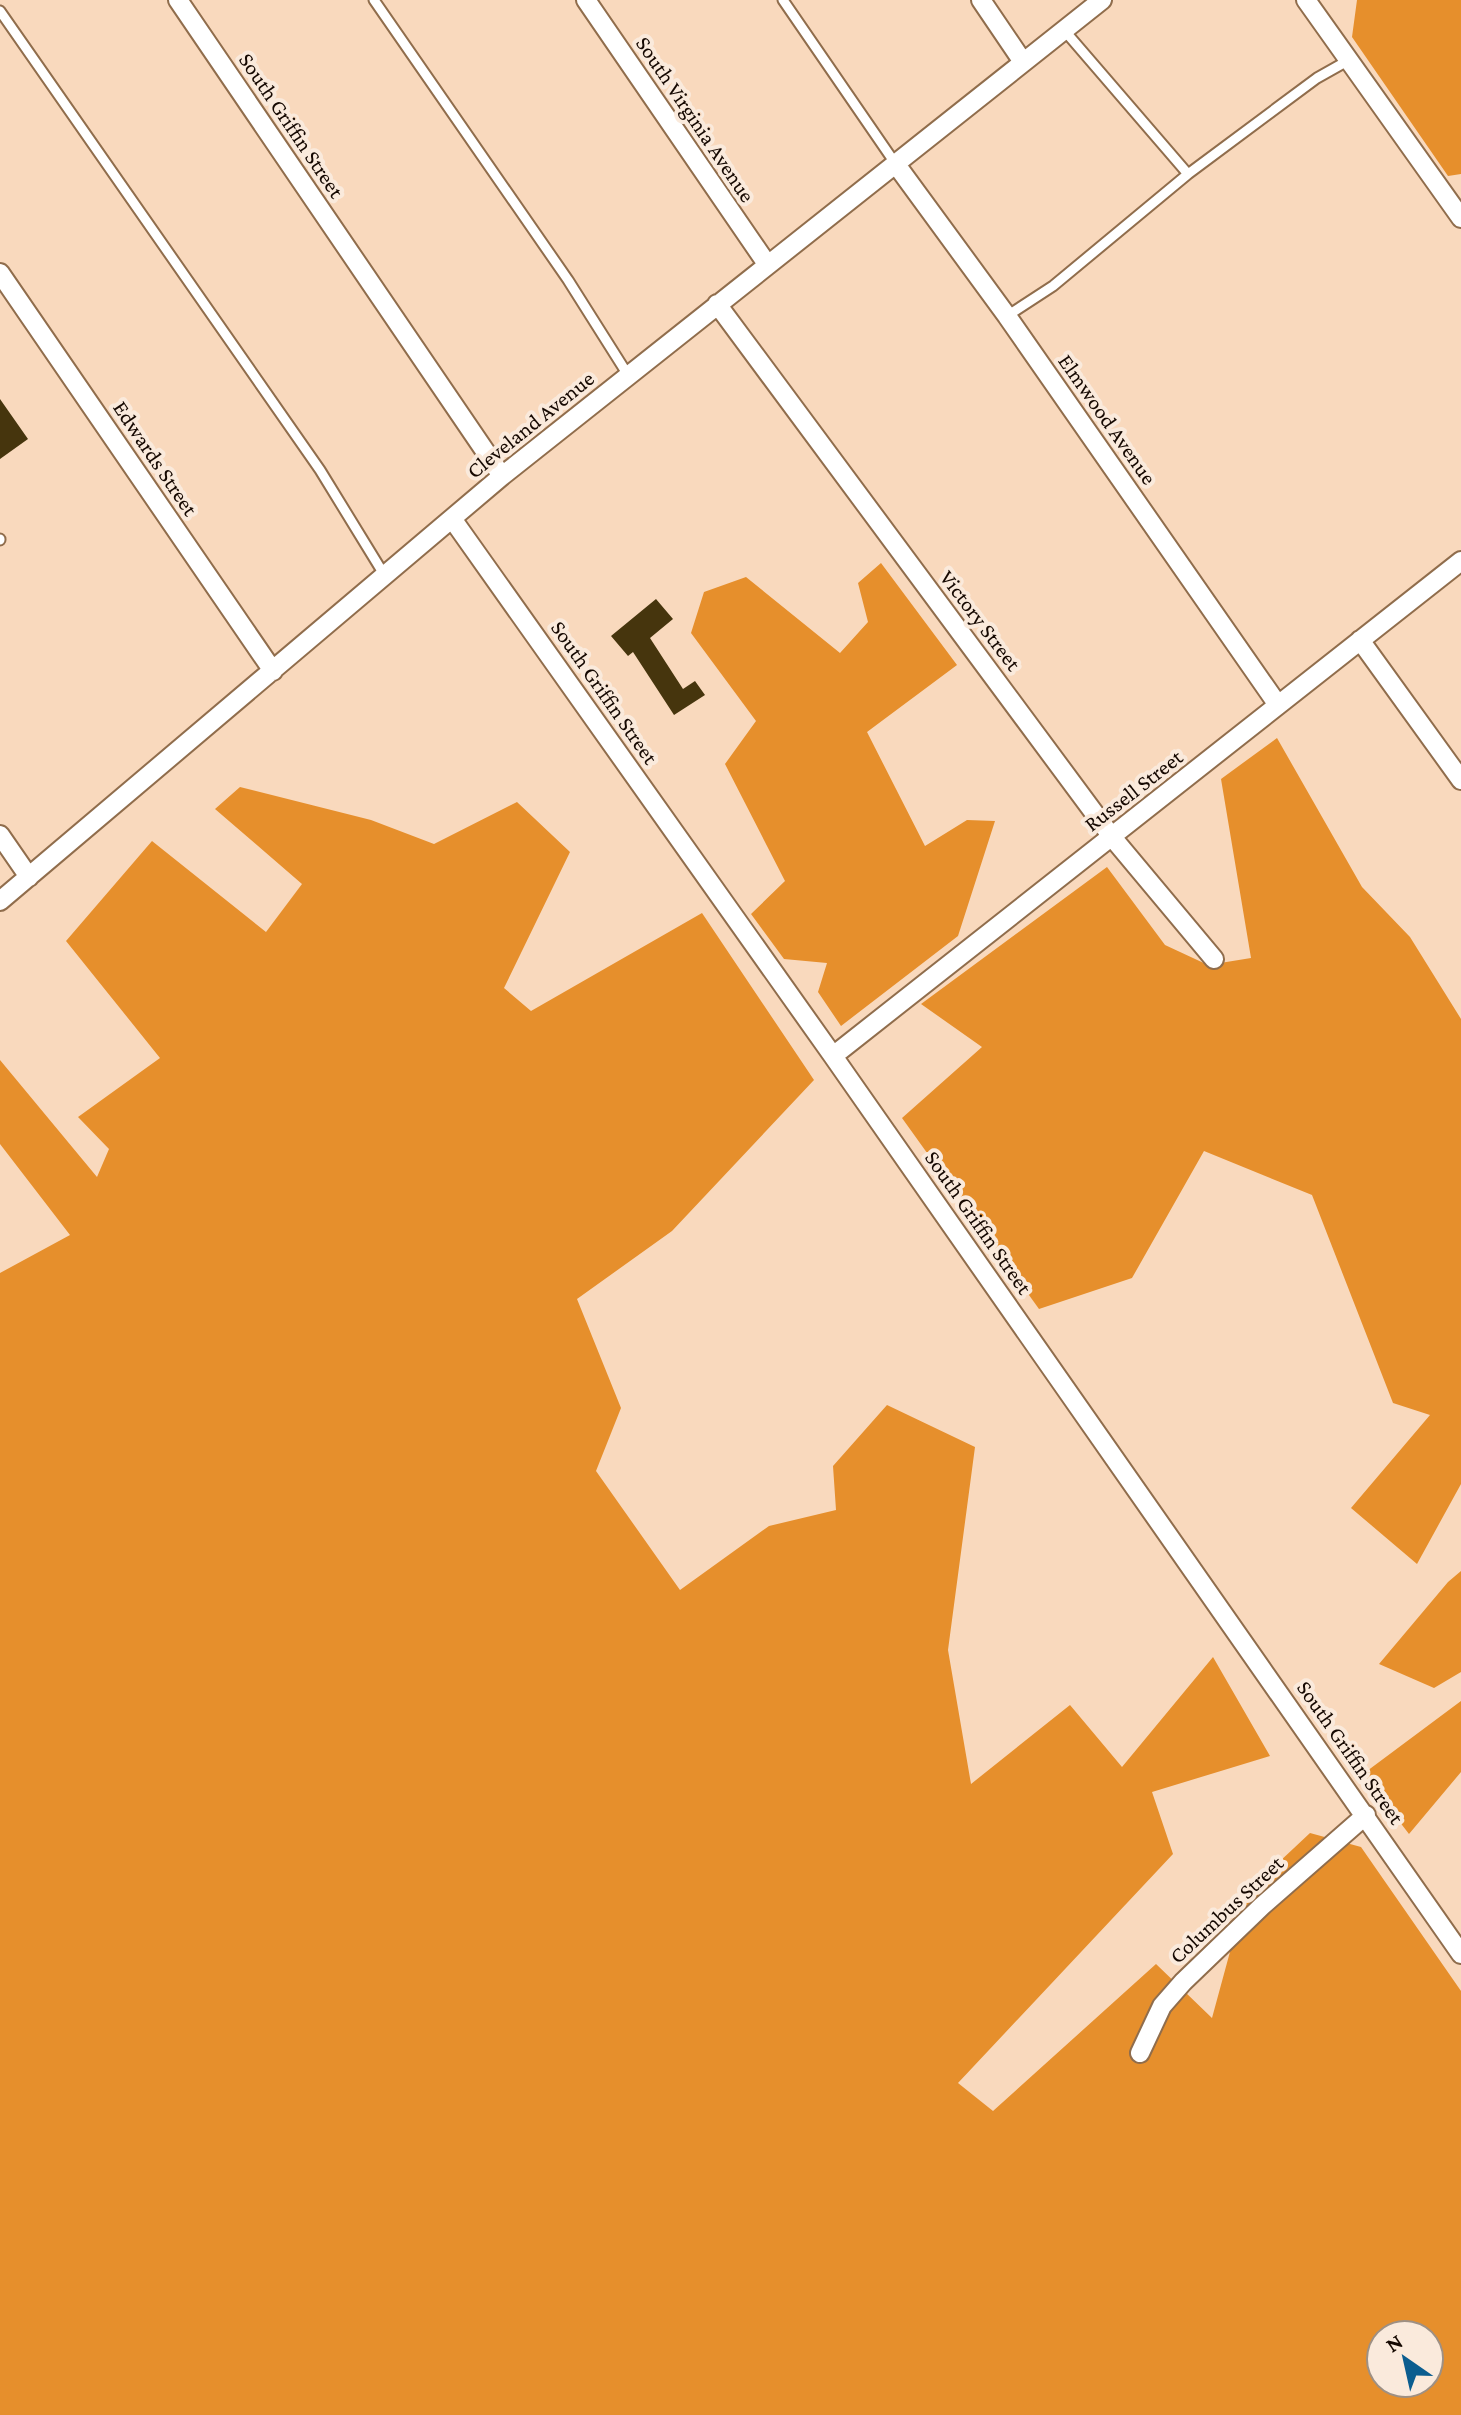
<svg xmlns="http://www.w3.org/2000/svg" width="1461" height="2415" font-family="'Crimson Pro',serif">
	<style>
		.forest { fill: #e68f2c; fill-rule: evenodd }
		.building { fill: #46350d }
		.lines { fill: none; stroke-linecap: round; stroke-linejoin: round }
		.lane-casing { stroke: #906d4c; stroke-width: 13 }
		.street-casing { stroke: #906d4c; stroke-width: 22 }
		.lane { stroke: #fff; stroke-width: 9 }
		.street { stroke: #fff; stroke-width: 18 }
		.labels { text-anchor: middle; stroke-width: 8; stroke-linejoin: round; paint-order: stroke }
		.street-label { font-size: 22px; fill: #150801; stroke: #faeadc }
	</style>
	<rect width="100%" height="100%" fill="#f9d9bd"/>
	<path class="forest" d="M1357,0H1461V174L1448,176L1352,37Z
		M881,563L957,665L867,732L925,846L967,820L995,821L958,936L841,1026L818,992L827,963L784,959L751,914L785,881L725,764L756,721L691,633L704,592L746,577L840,653L868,622L858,583Z
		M1277,738L1362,887L1410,937L1461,1019V1484L1417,1564L1351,1508L1430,1415L1393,1403L1312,1195L1204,1151L1132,1278L1039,1309L902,1118L982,1047L921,1004L1107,867L1165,945L1208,965L1251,958L1221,779Z
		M240,787L371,820L434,844L517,802L570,852L504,988L531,1011L702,913L814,1080L672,1231L577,1299L621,1408L596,1471L680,1590L769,1526L836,1510L833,1466L887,1405L975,1447L948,1650L971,1784L1070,1705L1122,1767L1213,1657L1270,1756L1152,1792L1173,1854L958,2083L993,2111L1156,1964L1212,2018L1246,1893L1310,1833L1361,1847L1461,1991V2415H0V1273L70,1235L0,1144V1060L97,1177L109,1149L78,1117L160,1058L66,941L152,841L266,932L302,884L215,809ZM1381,2335H1429V2383H1381Z
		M1461,1571V1672L1434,1688L1379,1664L1448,1582Z
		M1461,1701V1772L1409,1834L1363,1774Z"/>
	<path class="building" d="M0,399L28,439L0,459Z
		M656,599L673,619L650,638L683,689L695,681L705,695L674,715L633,652L628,656L611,636Z"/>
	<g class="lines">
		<defs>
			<path id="lane" d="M374,0L568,280L628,375
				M783,0L895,163
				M0,11L320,470L385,576
				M1064,30L1188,174
				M1007,316L1053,286L1188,174L1317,78L1349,60
				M0,539V540"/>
			<path id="street" d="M178,0L502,476
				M586,0L767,264
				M981,0L1023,62
				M1306,0L1461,218
				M895,163L1007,316L1278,705
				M0,273L273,671
				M717,304L1112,837L1214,959
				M453,520L833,1056L1461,1954
				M1360,640L1461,780
				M0,835L29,877
				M0,901L502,476L1102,0
				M833,1056L1461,561
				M1140,2053L1162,2006L1183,1982L1262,1906L1366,1815"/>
		</defs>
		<use href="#lane" class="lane-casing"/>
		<use href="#street" class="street-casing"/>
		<use href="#lane" class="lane"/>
		<use href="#street" class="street"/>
	</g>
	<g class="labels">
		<g class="street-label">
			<text transform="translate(696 119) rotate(56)" y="8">South Virginia Avenue</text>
			<text transform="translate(292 125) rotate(56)" y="8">South Griffin Street</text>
			<text transform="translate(1108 419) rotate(55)" y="8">Elmwood Avenue</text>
			<text transform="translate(530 424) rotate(-39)" y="8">Cleveland Avenue</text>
			<text transform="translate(156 458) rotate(56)" y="8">Edwards Street</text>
			<text transform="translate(981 620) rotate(53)" y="8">Victory Street</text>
			<text transform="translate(605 692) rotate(55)" y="8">South Griffin Street</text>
			<text transform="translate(1133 790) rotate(-38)" y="8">Russell Street</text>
			<text transform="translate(979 1222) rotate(55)" y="8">South Griffin Street</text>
			<text transform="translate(1351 1752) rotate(55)" y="8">South Griffin Street</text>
			<text transform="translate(1226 1909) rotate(-43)" y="8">Columbus Street</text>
		</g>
	</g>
	<g transform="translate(1405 2359) rotate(326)"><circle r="38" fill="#faeadc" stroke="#9e9084" stroke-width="2"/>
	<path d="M0-6L14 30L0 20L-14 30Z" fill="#0b5d8f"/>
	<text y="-12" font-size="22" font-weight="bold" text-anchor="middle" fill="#150801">N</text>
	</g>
</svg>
